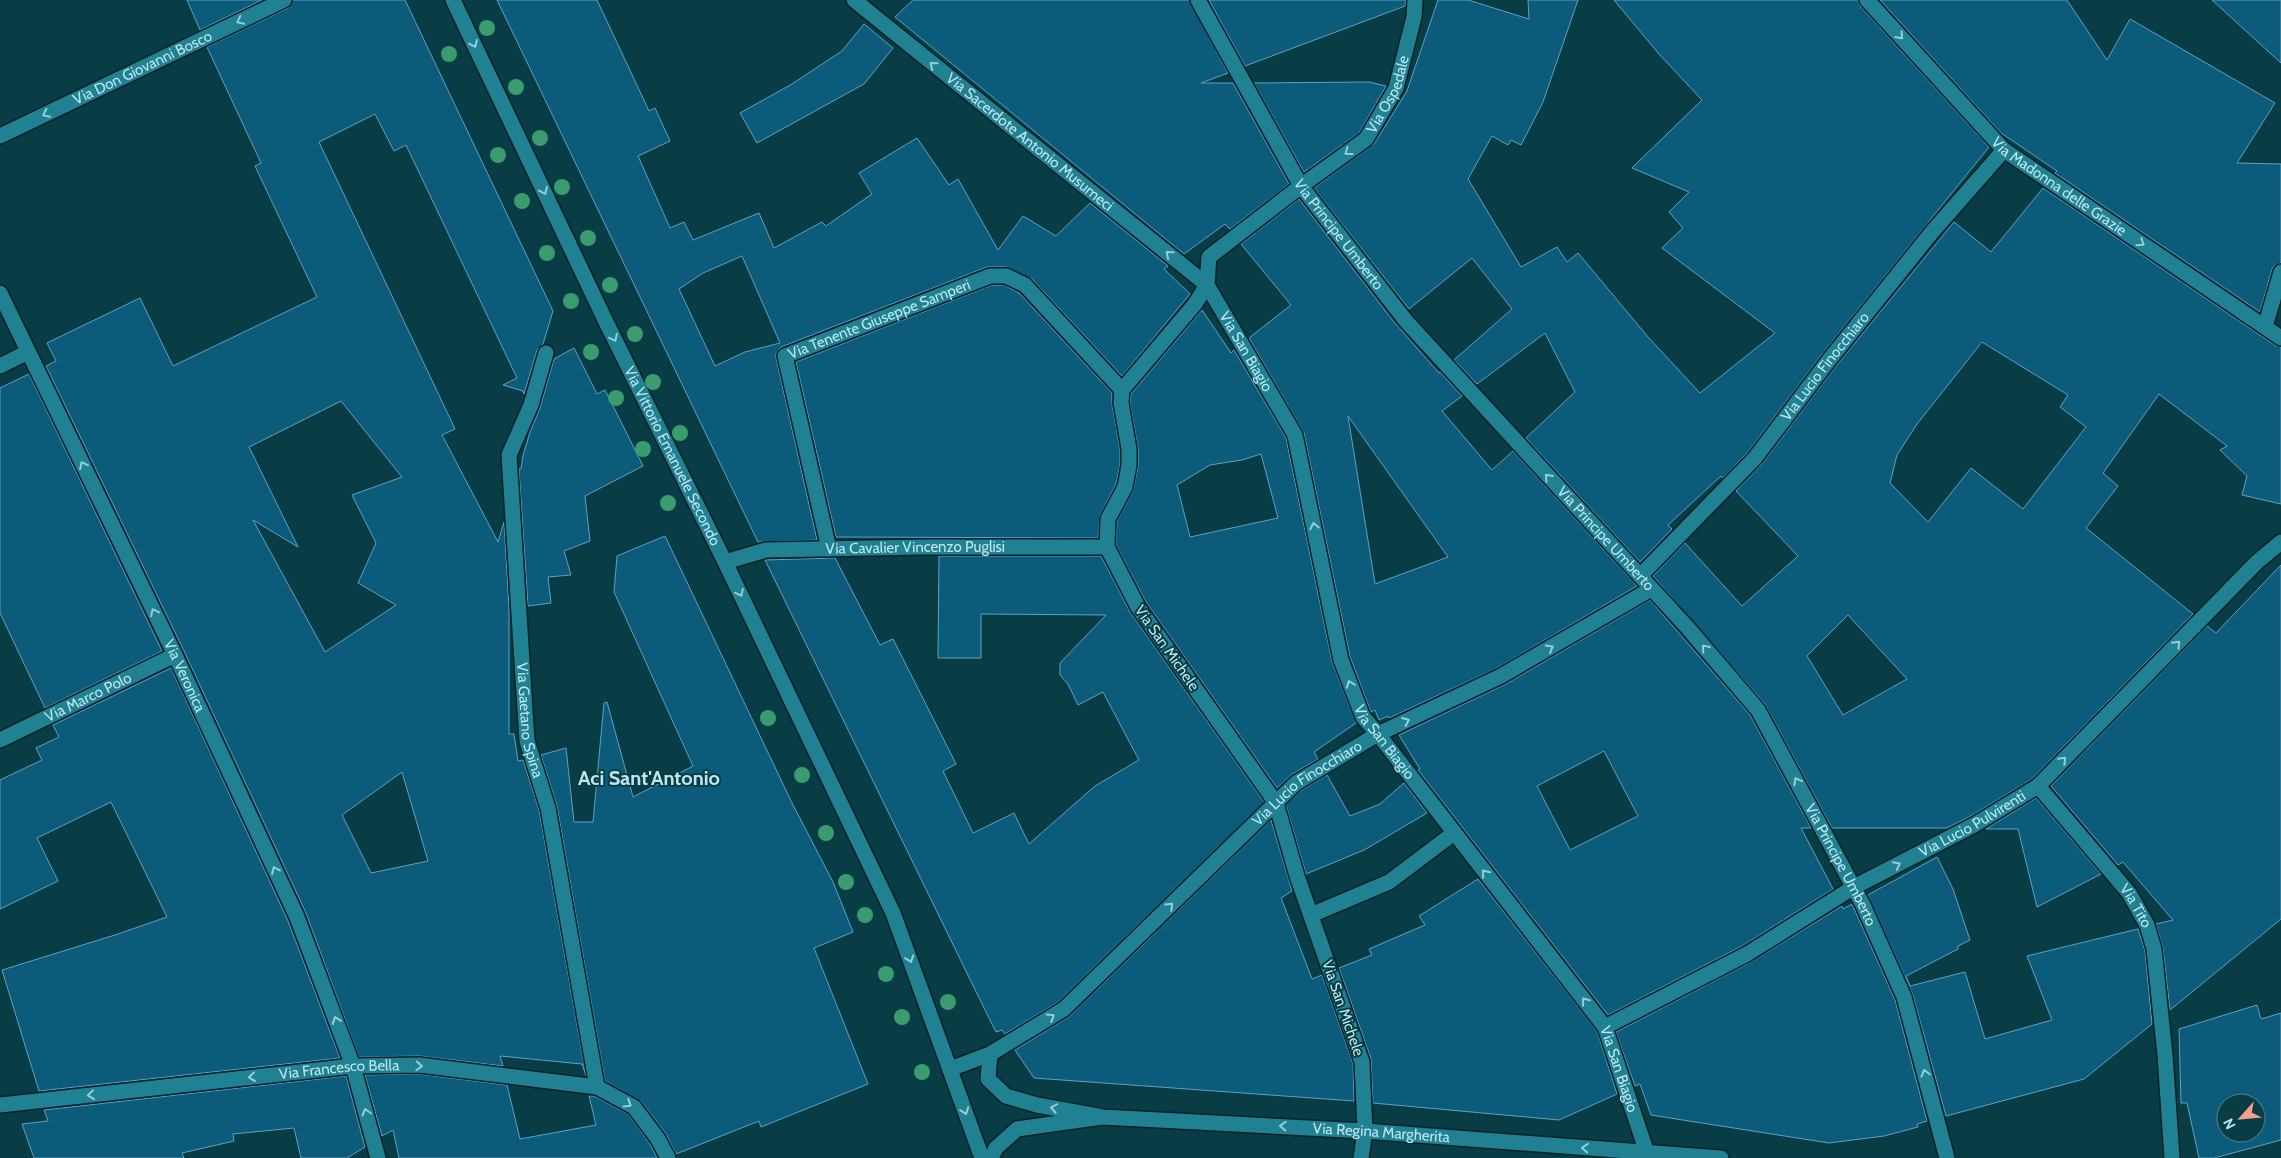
<svg xmlns="http://www.w3.org/2000/svg" width="2281" height="1158" font-family="Cabin,sans-serif">
	<style>
		.building { fill: #0c5b7a; stroke: #5ba2c5; fill-rule: evenodd }
		.lines { fill: none; stroke-linecap: round; stroke-linejoin: round }
		.street-casing { stroke: #052127; stroke-width: 18 }
		.secondary-casing { stroke: #052127; stroke-width: 18 }
		.street { stroke: #208192; stroke-width: 15 }
		.secondary { stroke: #208192; stroke-width: 15 }
		.tree { fill: #3a9c6e }
		.oneway { stroke: #96cdd7 }
		.labels { text-anchor: middle; stroke-width: 4; stroke-linejoin: round; paint-order: stroke }
		.street-label { font-size: 15px; fill: #bde6ee; stroke: #093d45 }
		.district-label { font-size: 20px; font-weight: bold; fill: #bde6ee; stroke: #093d45 }
	</style>
	<rect width="100%" height="100%" fill="#093d45"/>
	<path class="building" d="M187,0H262L200,30Z
		M293,0H405L553,311L543,344L537,350L524,394L523,391L503,385L517,378L406,145L394,151L375,114L319,142L455,429L442,435L498,542L504,522L509,608V734H514L518,761L523,760L539,810L586,1076L582,1064L500,1056L503,1066L420,1056L359,1057L306,913L184,651L46,366L56,361L47,343L140,298L173,366L317,297L255,166L261,163L207,47L288,8ZM341,401L402,477L352,495L376,543L358,583L396,605L325,652L253,520L298,547L249,447ZM402,772L428,861L371,873L342,815Z
		M497,0H597L649,111L655,108L670,141L638,156L670,228L684,222L693,240L759,213L774,248L822,222L826,226L872,194L859,173L917,138L949,185L958,179L998,250L1023,216L1056,236L1090,203L1168,266L1164,269L1190,294L1122,376L1032,279L1006,267H987L781,347L776,353V358L817,540L758,542ZM742,256L780,343L745,352L715,366L679,289L703,273Z
		M913,0H1189L1228,73L1201,83H1233L1289,184L1230,229L1225,224L1184,254L895,17Z
		M1209,0H1406L1405,6L1245,66Z
		M1438,0H1468L1529,19L1528,0H1578L1543,102L1521,145L1511,140L1508,145L1492,136L1468,179L1521,267L1557,247L1567,262L1578,253L1648,337L1700,393L1775,333L1662,248L1683,228L1669,212L1689,192L1632,168L1702,100L1659,54L1614,0H1858L1860,6L1989,147L1822,354L1748,452L1723,478L1721,476L1668,525L1672,529L1640,562L1526,438L1575,392L1545,333L1477,384L1454,360L1512,309L1472,258L1409,309L1314,188L1374,144L1407,91Z
		M1880,0H2067L2107,60L2130,19L2275,103L2237,163L2281,164V263L2275,265L2272,269L2260,312L2055,173L2057,171L2001,133Z
		M2212,0H2281V63Z
		M864,24L893,48L864,84L757,143L740,113L792,84L842,51Z
		M1369,82L1386,86L1359,133L1304,172L1254,83Z
		M2043,188L2276,346L2281,347V504L2242,495L2247,476L2220,450L2227,446L2159,394L2103,473L2118,486L2086,528L2193,614L2032,779L1969,817L1947,828H1832L1765,704L1653,576L1685,543L1742,606L1798,556L1736,491L1762,464L1836,366L1954,222L1991,252ZM1982,342L2068,395L2060,407L2086,427L2023,509L1971,468L1928,522L1890,483L1897,455L1917,424ZM1848,615L1907,679L1843,715L1807,656Z
		M1299,199L1394,322L1439,373L1440,372L1462,396L1442,411L1492,470L1513,451L1637,586L1497,668L1389,718L1388,716L1379,720L1375,710L1371,712L1350,657L1304,433L1249,338L1291,305L1241,244ZM1348,416L1448,557L1375,584Z
		M992,285H1004L1019,293L1112,393V404L1120,450V464L1116,484L1100,515L1098,538L836,537L796,362Z
		M1202,310L1231,353L1234,350L1286,438L1332,662L1356,723L1314,752L1318,759L1291,775L1277,788L1146,602L1116,545L1117,521L1133,491L1138,467V448L1130,403L1131,394ZM1261,454L1278,518L1190,537L1177,485L1210,465L1242,460Z
		M574,348L597,394L605,390L643,466L585,496L590,541L564,551L571,575L548,577L551,603L528,606L519,469H521L523,456L530,432L540,408L554,359Z
		M29,374L162,651L45,708L0,613V388Z
		M665,536L791,801L833,882L853,932L814,948L868,1084L761,1127L759,1121L676,1154L666,1134L641,1101L605,1081L557,806L541,755L566,748L574,822H593L604,703L607,702L633,797L693,766L614,592L617,556Z
		M939,556H1101L1130,612L1264,802L1058,1002L1005,1034L1002,1030L996,1032L986,1012L765,560L835,558L880,645L893,639L956,764L943,771L973,833L1014,813L1029,844L1095,786L1139,760L1103,692L1078,705L1068,684L1060,675V663L1106,615L981,614V658H938Z
		M2281,565V919L2170,1010L2163,948L2156,924L2173,920L2123,862L2118,865L2051,786L2207,626L2216,633Z
		M1650,600L1750,715L1811,828H1801L1833,889L1742,946L1608,1015L1418,770L1420,769L1399,735L1506,684ZM1604,751L1638,816L1570,850L1537,786Z
		M171,668L288,921L340,1058L39,1091L2,970L115,935L167,917L111,802L37,838L58,881L0,909V780L42,760L36,748L59,737L53,725Z
		M1327,775L1350,816L1380,804L1404,783L1427,813L1364,850L1306,874L1286,805L1302,790Z
		M2036,798L2101,874L2037,907L2018,829H1986Z
		M1271,820L1292,891L1281,898L1312,979L1322,975L1353,1064L1354,1101L1034,1078L1015,1050L1070,1016Z
		M1937,857L1953,889L1970,940L1958,946V949L1906,976L1910,986L1965,972L1985,1039L2052,1020L2027,956L2138,929L2145,951L2152,1024L2084,1079L1946,1116L1913,995L1868,895Z
		M1478,879L1597,1031L1617,1094L1559,1120L1373,1103L1371,1059L1339,968L1372,955L1369,949L1425,925L1419,916Z
		M1852,904L1895,1000L1927,1121L1917,1124L1918,1127L1884,1136L1829,1143L1651,1115L1640,1084L1635,1086L1616,1032L1751,962L1842,906L1843,909Z
		M2257,1005L2261,1019L2281,1013V1140L2214,1158H2199L2187,1103H2181L2179,1029ZM2226,1103H2256V1133H2226Z
		M418,1074L507,1085L520,1139L596,1125L589,1096H594L628,1114L650,1144L657,1158H399L393,1130L382,1136L365,1075Z
		M346,1076L365,1147L347,1158H301L294,1128L233,1134L234,1141L182,1153L184,1158H34L22,1124L48,1121L44,1110Z"/>
	<g class="lines">
		<defs>
			<g id="street">
				<path id="s1" d="M854,0L1207,285L1295,435L1341,660L1363,717L1378,734L1605,1027L1647,1153V1158"/>
				<path id="s2" d="M1198,0L1301,186L1406,321L1687,627L1758,710L1863,905L1904,997L1947,1158"/>
				<path id="s3" d="M1867,0L2004,150L2281,338"/>
				<path id="s4" d="M0,136L284,0"/>
				<path id="s5" d="M0,293L175,655L297,917L353,1066L378,1158"/>
				<path d="M2265,327L2281,272"/>
				<path id="s6" d="M546,353L531,405L509,455L527,741L548,808L597,1087"/>
				<path d="M0,366L28,352"/>
				<path id="s7" d="M829,549L785,356L990,276H1006L1025,285L1122,390"/>
				<path id="s8" d="M725,562L766,550L922,547H1107"/>
				<path id="s9" d="M1640,576L1755,458L1829,360L1932,232L2004,150"/>
				<path id="s10" d="M0,740L175,655"/>
				<path id="s11" d="M2038,786L2129,893L2147,925L2154,949L2165,1055L2172,1158"/>
				<path d="M1311,915L1389,882L1454,833"/>
				<path id="s12" d="M1605,1027L1747,954L1854,887L1974,825L2038,786L2257,562L2281,542"/>
				<path d="M990,1054L988,1079L1006,1096L1037,1105L1098,1116"/>
				<path id="s13" d="M950,1069L990,1054L1064,1009L1296,783L1378,734L1501,676L1651,589"/>
				<path id="s14" d="M0,1105L353,1066L419,1065L597,1087L634,1107L658,1139L668,1158"/>
				<path id="s15" d="M1361,1158L1365,1131L1362,1062L1297,876L1276,803L1138,607L1107,547L1108,519L1125,487L1129,465V449L1121,403L1122,390L1195,304L1207,285L1209,257L1301,186L1366,139L1396,88L1414,17L1415,0"/>
			</g>
			<g id="secondary">
				<path id="s16" d="M453,0L606,322L725,562L893,913L982,1158"/>
				<path id="s17" d="M991,1158L996,1148L1017,1129L1102,1117L1365,1131L1721,1158"/>
			</g>
		</defs>
		<use href="#street" class="street-casing"/>
		<use href="#secondary" class="secondary-casing"/>
		<use href="#street" class="street"/>
		<use href="#secondary" class="secondary"/>
	</g>
	<g class="tree">
		<circle cx="487" cy="28" r="8"/>
		<circle cx="449" cy="54" r="8"/>
		<circle cx="516" cy="87" r="8"/>
		<circle cx="540" cy="138" r="8"/>
		<circle cx="498" cy="155" r="8"/>
		<circle cx="562" cy="187" r="8"/>
		<circle cx="522" cy="201" r="8"/>
		<circle cx="588" cy="238" r="8"/>
		<circle cx="547" cy="253" r="8"/>
		<circle cx="610" cy="285" r="8"/>
		<circle cx="571" cy="301" r="8"/>
		<circle cx="635" cy="334" r="8"/>
		<circle cx="591" cy="352" r="8"/>
		<circle cx="653" cy="382" r="8"/>
		<circle cx="616" cy="398" r="8"/>
		<circle cx="680" cy="433" r="8"/>
		<circle cx="643" cy="449" r="8"/>
		<circle cx="668" cy="503" r="8"/>
		<circle cx="768" cy="718" r="8"/>
		<circle cx="802" cy="775" r="8"/>
		<circle cx="826" cy="833" r="8"/>
		<circle cx="846" cy="882" r="8"/>
		<circle cx="865" cy="915" r="8"/>
		<circle cx="886" cy="974" r="8"/>
		<circle cx="948" cy="1002" r="8"/>
		<circle cx="902" cy="1017" r="8"/>
		<circle cx="922" cy="1072" r="8"/>
	</g>
	<defs><path id="oneway-chevron" d="M-2-3.5L2.5 0L-2 3.5" fill="none" stroke-width="1.6" stroke-linecap="round" stroke-linejoin="round" transform="scale(1.25)"/></defs>
	<g class="oneway">
		<use href="#oneway-chevron" transform="translate(240 21) rotate(154)"/>
		<use href="#oneway-chevron" transform="translate(1900 36) rotate(48)"/>
		<use href="#oneway-chevron" transform="translate(474 44) rotate(65)"/>
		<use href="#oneway-chevron" transform="translate(933 65) rotate(-141)"/>
		<use href="#oneway-chevron" transform="translate(46 114) rotate(154)"/>
		<use href="#oneway-chevron" transform="translate(1348 152) rotate(144)"/>
		<use href="#oneway-chevron" transform="translate(544 191) rotate(65)"/>
		<use href="#oneway-chevron" transform="translate(2141 243) rotate(34)"/>
		<use href="#oneway-chevron" transform="translate(1169 254) rotate(-141)"/>
		<use href="#oneway-chevron" transform="translate(614 338) rotate(64)"/>
		<use href="#oneway-chevron" transform="translate(83 465) rotate(-116)"/>
		<use href="#oneway-chevron" transform="translate(1548 477) rotate(-132)"/>
		<use href="#oneway-chevron" transform="translate(1314 526) rotate(-102)"/>
		<use href="#oneway-chevron" transform="translate(740 593) rotate(64)"/>
		<use href="#oneway-chevron" transform="translate(154 612) rotate(-116)"/>
		<use href="#oneway-chevron" transform="translate(2177 644) rotate(-46)"/>
		<use href="#oneway-chevron" transform="translate(1550 648) rotate(-30)"/>
		<use href="#oneway-chevron" transform="translate(1705 648) rotate(-131)"/>
		<use href="#oneway-chevron" transform="translate(1350 684) rotate(-111)"/>
		<use href="#oneway-chevron" transform="translate(1406 721) rotate(-25)"/>
		<use href="#oneway-chevron" transform="translate(2063 760) rotate(-46)"/>
		<use href="#oneway-chevron" transform="translate(1797 781) rotate(-119)"/>
		<use href="#oneway-chevron" transform="translate(1897 865) rotate(-27)"/>
		<use href="#oneway-chevron" transform="translate(275 870) rotate(-115)"/>
		<use href="#oneway-chevron" transform="translate(1485 873) rotate(-128)"/>
		<use href="#oneway-chevron" transform="translate(1170 906) rotate(-44)"/>
		<use href="#oneway-chevron" transform="translate(910 959) rotate(70)"/>
		<use href="#oneway-chevron" transform="translate(1585 1001) rotate(-128)"/>
		<use href="#oneway-chevron" transform="translate(1051 1017) rotate(-32)"/>
		<use href="#oneway-chevron" transform="translate(336 1020) rotate(-110)"/>
		<use href="#oneway-chevron" transform="translate(419 1066) rotate(3)"/>
		<use href="#oneway-chevron" transform="translate(1925 1073) rotate(-105)"/>
		<use href="#oneway-chevron" transform="translate(252 1077) rotate(174)"/>
		<use href="#oneway-chevron" transform="translate(91 1095) rotate(174)"/>
		<use href="#oneway-chevron" transform="translate(628 1104) rotate(32)"/>
		<use href="#oneway-chevron" transform="translate(1054 1108) rotate(-169)"/>
		<use href="#oneway-chevron" transform="translate(965 1111) rotate(70)"/>
		<use href="#oneway-chevron" transform="translate(366 1112) rotate(-105)"/>
		<use href="#oneway-chevron" transform="translate(1283 1126) rotate(-177)"/>
		<use href="#oneway-chevron" transform="translate(1585 1148) rotate(-175)"/>
	</g>
	<g class="labels">
		<g class="street-label">
			<text dy="5" stroke="none"><textPath href="#s4" startOffset="158">Via Don Giovanni Bosco</textPath></text>
			<text dy="5" stroke="none"><textPath href="#s15" startOffset="1249">Via Ospedale</textPath></text>
			<text dy="5" stroke="none"><textPath href="#s1" startOffset="226">Via Sacerdote Antonio Musumeci</textPath></text>
			<text dy="5" stroke="none"><textPath href="#s3" startOffset="269">Via Madonna delle Grazie</textPath></text>
			<text dy="5" stroke="none"><textPath href="#s2" startOffset="274">Via Principe Umberto</textPath></text>
			<text dy="5" stroke="none"><textPath href="#s7" startOffset="299">Via Tenente Giuseppe Samperi</textPath></text>
			<text dy="5" stroke="none"><textPath href="#s1" startOffset="531">Via San Biagio</textPath></text>
			<text dy="5" stroke="none"><textPath href="#s9" startOffset="280">Via Lucio Finocchiaro</textPath></text>
			<text dy="5" stroke="none"><textPath href="#s16" startOffset="506">Via Vittorio Emanuele Secondo</textPath></text>
			<text dy="5" stroke="none"><textPath href="#s2" startOffset="679">Via Principe Umberto</textPath></text>
			<text dy="5" stroke="none"><textPath href="#s8" startOffset="192">Via Cavalier Vincenzo Puglisi</textPath></text>
			<text transform="translate(1167 648) rotate(55)" y="5">Via San Michele</text>
			<text dy="5" stroke="none"><textPath href="#s5" startOffset="425">Via Veronica</textPath></text>
			<text dy="5" stroke="none"><textPath href="#s10" startOffset="98">Via Marco Polo</textPath></text>
			<text dy="5" stroke="none"><textPath href="#s6" startOffset="375">Via Gaetano Spina</textPath></text>
			<text dy="5" stroke="none"><textPath href="#s1" startOffset="951">Via San Biagio</textPath></text>
			<text dy="5" stroke="none"><textPath href="#s13" startOffset="462">Via Lucio Finocchiaro</textPath></text>
			<text dy="5" stroke="none"><textPath href="#s12" startOffset="420">Via Lucio Pulvirenti</textPath></text>
			<text dy="5" stroke="none"><textPath href="#s2" startOffset="1084">Via Principe Umberto</textPath></text>
			<text dy="5" stroke="none"><textPath href="#s11" startOffset="155">Via Tito</textPath></text>
			<text transform="translate(1343 1008) rotate(71)" y="5">Via San Michele</text>
			<text dy="5" stroke="none"><textPath href="#s14" startOffset="341">Via Francesco Bella</textPath></text>
			<text dy="5" stroke="none"><textPath href="#s1" startOffset="1356">Via San Biagio</textPath></text>
			<text dy="5" stroke="none"><textPath href="#s17" startOffset="405">Via Regina Margherita</textPath></text>
		</g>
		<g class="district-label">
			<text x="649" y="785">Aci Sant'Antonio</text>
		</g>
	</g>
	<g transform="translate(2241 1118) rotate(243)"><circle r="24" fill="#093d45" stroke="#518189"/>
	<path d="M0-4L9 19L0 12L-9 19Z" fill="#f49d8c"/>
	<text y="-8" font-size="14" font-weight="bold" text-anchor="middle" fill="#bde6ee">N</text>
	</g>
</svg>
